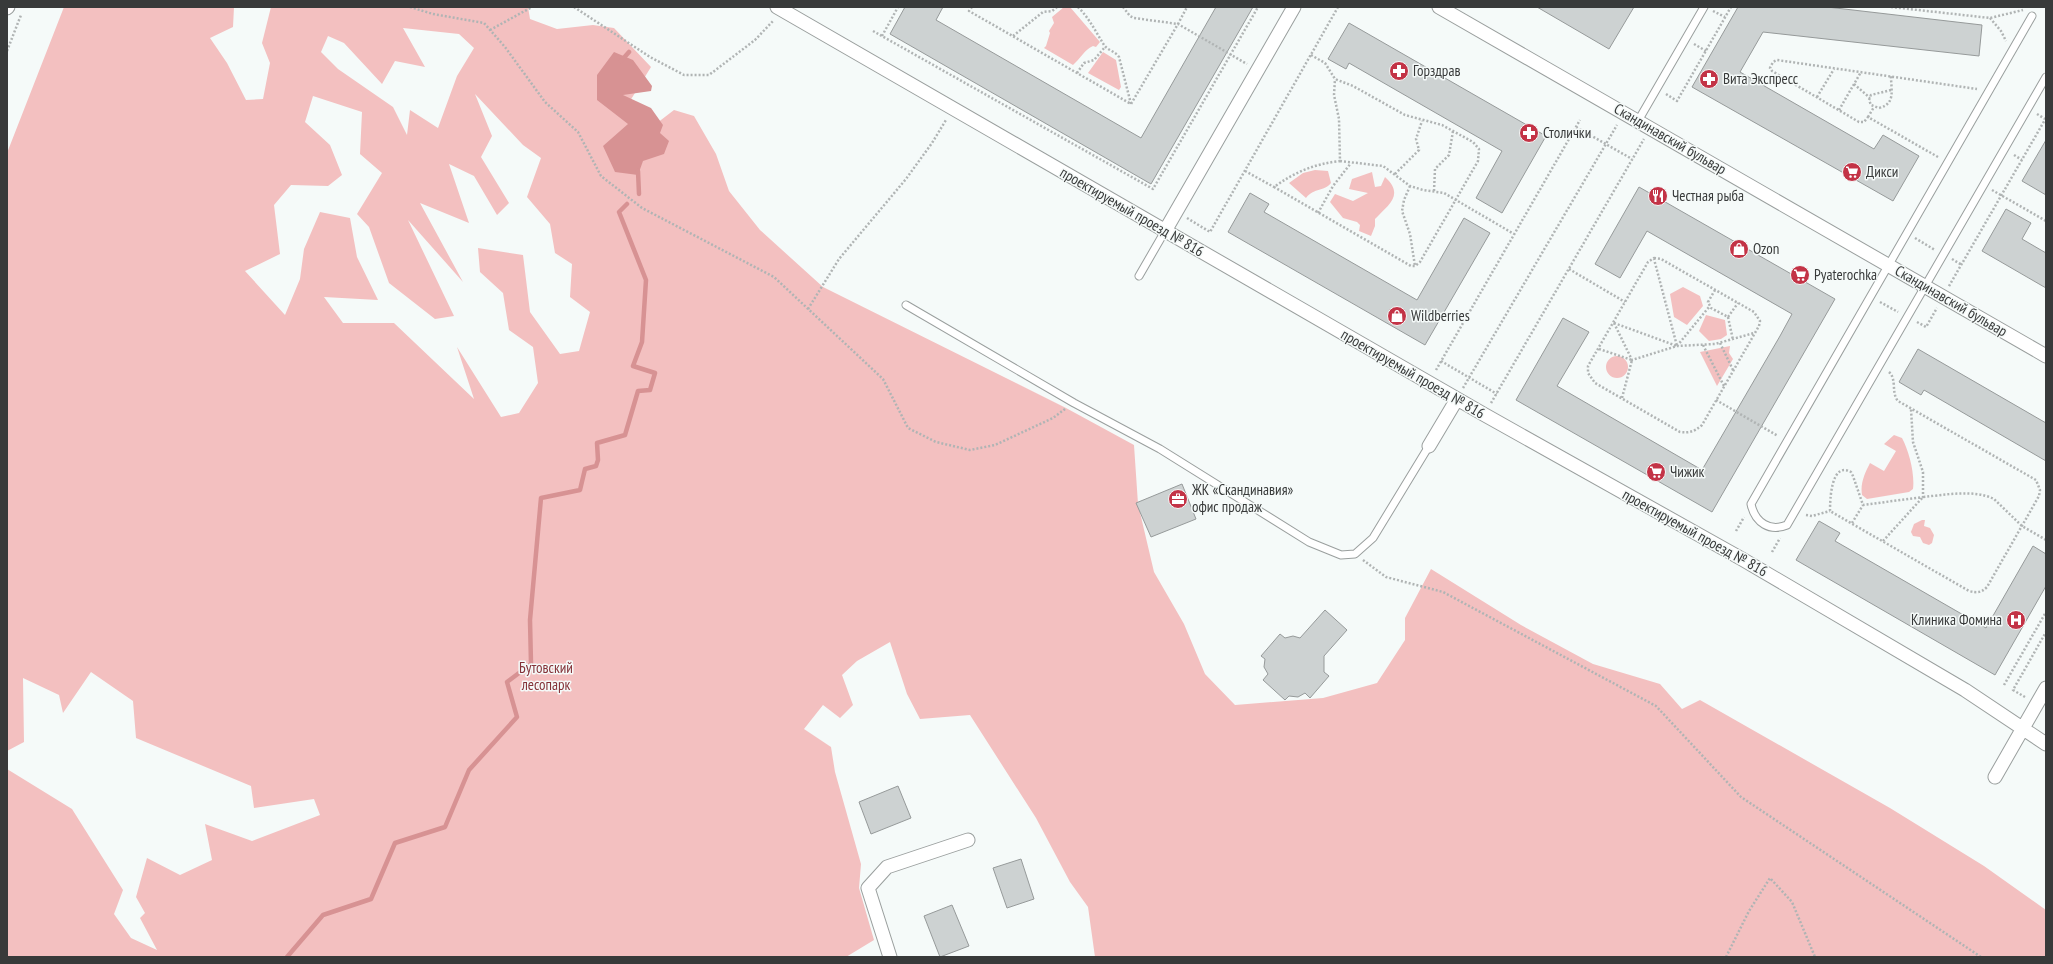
<svg xmlns="http://www.w3.org/2000/svg" width="2053" height="964" font-family="'PT Sans Narrow',sans-serif">
	<style>
		.green { fill: #f3c0c0; fill-rule: evenodd }
		.water { fill: #d79293 }
		.lines { fill: none; stroke-linecap: round; stroke-linejoin: round }
		.stream { stroke: #d79293; stroke-width: 4.5 }
		.building { fill: #cdd2d2; stroke: #969a9a }
		.service-casing { stroke: #9a9f9e; stroke-width: 9 }
		.minor-casing { stroke: #9a9f9e; stroke-width: 15 }
		.path { stroke: #b0b4b4; stroke-width: 2.5; stroke-dasharray: 2 2; stroke-linecap: butt }
		.service { stroke: #fff; stroke-width: 7 }
		.minor { stroke: #fff; stroke-width: 13 }
		.labels { text-anchor: middle; stroke-width: 3; stroke-linejoin: round; paint-order: stroke }
		.poi-label { font-size: 15px; fill: #383a3a; stroke: #f5faf9; text-anchor: start }
		.street-label { font-size: 15px; fill: #383a3a; stroke: #f5faf9 }
		.park-label { font-size: 15px; fill: #843238; stroke: #f5faf9 }
	</style>
	<rect width="100%" height="100%" fill="#f5faf9"/>
	<path class="green" d="M64,7H234L233,27L210,38L227,63L246,100L263,99L270,63L262,43L271,7H528L530,19L557,29L593,25L614,28L651,67L630,101L644,133L674,110L694,116L716,154L729,191L760,230L823,287L1066,408L1134,445L1138,504L1154,572L1184,624L1205,674L1235,705L1323,698L1377,683L1405,640V618L1431,569L1521,625L1593,664L1660,684L1682,709L1700,700L1890,808L1984,866L2046,910V957H1095L1088,907L1070,882L1036,818L970,715L920,719L907,694L890,642L857,661L842,675L853,705L840,718L823,705L804,729L831,747L835,772L861,864L859,888L874,940L846,957H7V769L72,809L123,890L114,914L131,938L157,950L140,918L145,913L136,897L147,858L180,875L212,860L205,824L252,841L320,815L314,799L254,808L251,786L136,738L133,701L91,672L63,713L59,695L23,678L24,742L7,751V153ZM403,28L459,34L474,48L457,76L438,128L410,110L407,135L393,107L338,69L321,52L328,36L344,43L382,84L395,61L425,67ZM475,94L523,145L541,158L527,197L550,224L555,253L572,264L570,297L590,312L579,351L560,354L530,312L523,255L478,248L480,272L503,293L509,330L533,347L538,383L519,413L501,417L457,347L474,399L394,323H343L324,297L378,300L357,257L350,218L320,212L304,249L300,279L285,315L245,271L280,254L274,205L291,185L328,186L342,175L330,145L305,122L313,96L362,112L360,154L382,173L357,214L369,227L389,283L435,319L454,316L408,220L463,282L420,203L469,223L449,164L474,176L497,215L509,203L481,157L492,136Z
		M1064,7H1070L1100,42L1096,47L1093,46C1085,49 1080,59 1073,65L1044,48L1046,46L1050,33L1049,31L1054,23L1052,17Z
		M1103,52L1116,60L1121,87L1119,90L1088,73Z
		M1315,170L1328,171L1331,183C1324,192 1315,187 1306,198L1289,183L1303,173Z
		M1372,172L1375,187L1381,186L1385,177C1405,195 1388,205 1375,219V226L1371,236L1359,231L1360,225L1357,222L1343,218L1330,202L1335,194L1353,201L1368,193L1349,189L1352,179Z
		M1683,287L1700,296L1703,306L1687,325L1674,317L1670,294Z
		M1706,315L1725,320L1727,335L1721,339L1709,341L1699,331Z
		M1730,346L1729,353L1733,359L1717,386L1700,352Z
		M1606 367a11 11 0 1 1 22 0a11 11 0 1 1-22 0Z
		M1894,435L1902,438C1909,451 1915,474 1913,489L1909,492L1867,499L1862,495C1860,483 1865,473 1870,463L1884,471L1896,451L1884,444Z
		M1922,520H1925L1924,526L1930,528L1934,535L1932,543L1929,545L1923,543L1920,537L1913,536L1911,532L1914,524Z"/>
	<path class="water" d="M614,52L633,60L652,86L651,91L623,95L651,108L663,125L660,133L669,141L664,154L643,161L638,175L615,172L603,146L628,124L597,100V75Z"/>
	<g class="lines">
		<path class="stream" d="M621,61L629,52
			M638,171L639,194
			M287,957L323,915L371,899L395,843L445,827L469,770L517,717L507,682L531,664L530,620L541,498L580,490L585,469L596,466L598,460L597,443L625,435L638,391L650,390L655,373L633,366L642,342L646,280L619,212L627,204"/>
	</g>
	<path class="building" d="M905,7H943L936,20L1141,138L1216,7H1253L1151,184L890,34Z
		M1537,7H1634L1609,49Z
		M1738,7H1827L1982,25L1979,56L1763,32L1740,72L1874,149L1883,135L1919,156L1893,201L1692,87Z
		M1349,23L1546,136L1502,213L1476,198L1502,151L1349,63L1346,69L1328,59Z
		M2046,140V195L2022,181Z
		M1639,187L1835,299L1712,512L1516,400L1563,318L1589,332L1557,386L1702,470L1780,336L1792,314L1647,231L1620,278L1595,264Z
		M1250,193L1269,204L1264,212L1417,300L1464,218L1490,233L1425,345L1228,232Z
		M2006,209L2031,223L2022,239L2046,253V288L1982,251Z
		M1918,349L2046,423V461L1924,390L1921,395L1899,382Z
		M1182,484L1196,519L1151,537L1136,503Z
		M1819,521L1840,533L1835,541L1986,628L2033,546L2046,554V586L1995,675L1796,560Z
		M1325,610L1347,630L1324,656V672L1329,676L1310,698L1305,693L1298,697L1289,696L1285,700L1263,680L1268,674L1264,667L1265,659L1261,656L1280,634L1285,638L1293,636L1300,638Z
		M898,786L911,818L871,834L859,802Z
		M1021,859L1034,899L1007,908L993,868Z
		M952,905L969,946L940,957L924,916Z"/>
	<g class="lines">
		<defs>
			<path id="service" d="M2032,16L1751,504C1755,523 1770,532 1787,525L2046,77
				M1638,121L1704,7
				M1139,276L1165,231
				M906,305L1074,403L1160,449L1309,542L1341,555L1355,554L1373,538L1429,446"/>
			<path id="minor" d="M777,7L1485,415L1742,559L1965,690L2046,744
				M1439,7L2046,356
				M7,8L8,7
				M1165,231L1294,7
				M1429,446L1457,399
				M1995,777L2046,688
				M890,957L868,888L887,867L968,840"/>
		</defs>
		<use href="#service" class="service-casing"/>
		<use href="#minor" class="minor-casing"/>
		<path class="path" d="M410,7L433,14L484,23L505,47L545,102L578,132L601,176L642,208L774,277L883,379L908,428L936,442L970,450L995,445L1053,418L1065,409
			M574,7L650,57L684,75H709L755,40L773,21
			M972,7L969,11L1131,104L1178,24L1247,64
			M1078,7C1089,18 1096,32 1104,45C1107,50 1115,51 1119,57L1131,104
			M1123,7L1130,16L1134,18L1178,24L1187,7
			M1891,7L1990,18L2023,10
			M1713,11L1725,17
			M1990,18L2001,31L2006,41
			M490,30L532,7
			M873,31L1153,189L1258,7
			M882,36L898,7
			M1013,36L1043,12L1052,11L1057,7
			M1694,44L1706,51
			M7,51L21,15
			M1311,55L1325,63L1335,79L1353,86L1405,115L1442,125L1473,142L1479,149L1478,161L1420,262L1415,266H1411L1274,187C1295,172 1314,164 1340,161L1339,119L1334,95L1335,79
			M1077,73L1084,63L1094,60L1105,47
			M1854,84L1870,98
			M1891,90L1871,95L1869,100L1871,105L1879,108C1896,104 1891,90 1891,76
			M1666,94L1677,101L1731,7
			M1817,97L1834,69
			M1839,110L1861,72
			M2037,114L2045,119
			M1868,117L1874,107
			M1576,127L1632,159
			M2014,155L2022,160
			M1938,157L1868,117L1864,122H1859L1772,71L1770,68L1773,62L1777,60L1977,89
			M1340,161L1383,166L1410,186L1423,190L1444,193L1514,234
			M1245,171L1274,187
			M1395,174L1419,150L1416,139L1422,121
			M1410,186L1404,200L1402,211L1410,234L1415,266
			M1992,190L2046,221
			M1434,191L1435,169L1449,155L1453,131
			M1318,213L1333,186L1351,163
			M1187,218L1210,232L1338,7
			M1915,238L1935,250
			M1654,258L1661,259L1754,312L1760,321L1759,326L1702,425C1694,432 1689,433 1680,432L1595,383L1588,373V366L1648,262Z
			M1952,259L1962,265
			M1569,269L1625,302
			M1949,286L2046,118
			M1715,290L1708,302L1711,308L1728,317L1738,303
			M1880,302L1898,312
			M808,309L839,259L906,179L932,143L946,120
			M1728,317L1733,340
			M1917,322L1926,327L1937,308
			M1614,323L1632,360L1677,346L1715,344L1754,333
			M1614,323L1677,346L1654,259
			M1720,343L1733,370
			M1703,345L1724,386
			M1677,346L1709,307
			M1599,349L1632,360L1622,398
			M1441,361L1497,394
			M1436,370L1580,120
			M1889,372C1897,379 1891,393 1898,401L2036,480L2040,490L2039,496L1987,587C1981,593 1977,593 1969,591L1830,511C1830,500 1831,461 1851,472L1853,476L1863,505L1923,497V472L1913,442L1911,409
			M1463,388L1617,125
			M1716,400L1778,436
			M1491,403L1644,139
			M1806,515L1812,516L1830,511
			M1852,523L1863,505
			M1736,531L1744,517
			M1883,541L1923,497C1944,495 1974,489 1994,499L2022,526L2046,540
			M1772,552L1780,538
			M1363,560L1386,577L1443,592L1656,706L1741,797L1981,957
			M2004,685L2046,612
			M2025,697L2013,690L2046,632
			M1726,957L1749,911L1770,878L1792,902L1815,957"/>
		<use href="#service" class="service"/>
		<use href="#minor" class="minor"/>
	</g>
	<defs>
		<symbol id="pharmacy-disc" viewBox="-11 -11 22 22"><circle r="9.5" fill="#c33346" stroke="#f5faf9"/><path d="M-2-6h4v4h4v4h-4v4h-4v-4h-4v-4h4Z" fill="#fff"/></symbol>
		<symbol id="supermarket-disc" viewBox="-11 -11 22 22"><circle r="9.5" fill="#c33346" stroke="#f5faf9"/><path d="M-6-5.5h2.5l.6 2H6L4.5 2H-2.5L-4.4-4H-6ZM-1.5 3.2a1.3 1.3 0 1 0 .1 0ZM3 3.2a1.3 1.3 0 1 0 .1 0Z" fill="#fff"/></symbol>
		<symbol id="restaurant-disc" viewBox="-11 -11 22 22"><circle r="9.5" fill="#c33346" stroke="#f5faf9"/><path d="M-5-6h1v4h1v-4h1v4h1v-4h1v5L-1.5 .5V6h-2V.5L-5-1ZM5-6V6H3V1.5H1.5Q1.5-4 5-6Z" fill="#fff"/></symbol>
		<symbol id="shop-disc" viewBox="-11 -11 22 22"><circle r="9.5" fill="#c33346" stroke="#f5faf9"/><path d="M-5-2.5h2.3a2.7 3.5 0 0 1 5.4 0H5L5.5 6h-11ZM-1.5-2.5h3a1.5 2.3 0 0 0-3 0Z" fill="#fff"/></symbol>
		<symbol id="office-disc" viewBox="-11 -11 22 22"><circle r="9.5" fill="#c33346" stroke="#f5faf9"/><path d="M-6-3h4V-5.5h4V-3h4V5H-6ZM-1-4.5V-3h2v-1.5ZM-6 0V1H6V0Z" fill="#fff"/></symbol>
		<symbol id="hospital-disc" viewBox="-11 -11 22 22"><circle r="9.5" fill="#c33346" stroke="#f5faf9"/><path d="M-5-5h3v3.5h4V-5h3V5h-3V1.5h-4V5h-3Z" fill="#fff"/></symbol>
	</defs>
	<g fill-rule="evenodd">
		<use href="#pharmacy-disc" x="1388" y="60" width="22" height="22"/>
		<use href="#pharmacy-disc" x="1698" y="68" width="22" height="22"/>
		<use href="#pharmacy-disc" x="1518" y="122" width="22" height="22"/>
		<use href="#supermarket-disc" x="1841" y="161" width="22" height="22"/>
		<use href="#restaurant-disc" x="1647" y="185" width="22" height="22"/>
		<use href="#shop-disc" x="1728" y="238" width="22" height="22"/>
		<use href="#supermarket-disc" x="1789" y="264" width="22" height="22"/>
		<use href="#shop-disc" x="1386" y="305" width="22" height="22"/>
		<use href="#supermarket-disc" x="1645" y="461" width="22" height="22"/>
		<use href="#office-disc" x="1167" y="488" width="22" height="22"/>
		<use href="#hospital-disc" x="2005" y="609" width="22" height="22"/>
	</g>
	<g class="labels">
		<g class="poi-label">
			<text x="1413" y="76">Горздрав</text>
			<text x="1723" y="84">Вита Экспресс</text>
			<text x="1543" y="138">Столички</text>
			<text x="1866" y="177">Дикси</text>
			<text x="1672" y="201">Честная рыба</text>
			<text x="1753" y="254">Ozon</text>
			<text x="1814" y="280">Pyaterochka</text>
			<text x="1411" y="321">Wildberries</text>
			<text x="1670" y="477">Чижик</text>
			<text x="1192" y="495">ЖК «Скандинавия»<tspan x="1192" dy="17">офис продаж</tspan></text>
			<text x="2002" y="625" text-anchor="end">Клиника Фомина</text>
		</g>
		<g class="street-label">
			<text transform="translate(1670 139) rotate(30)" y="5">Скандинавский бульвар</text>
			<text transform="translate(1132 212) rotate(30)" y="5">проектируемый проезд № 816</text>
			<text transform="translate(1951 301) rotate(30)" y="5">Скандинавский бульвар</text>
			<text transform="translate(1413 374) rotate(30)" y="5">проектируемый проезд № 816</text>
			<text transform="translate(1695 533) rotate(29)" y="5">проектируемый проезд № 816</text>
		</g>
		<g class="park-label">
			<text x="546" y="673">Бутовский<tspan x="546" dy="17">лесопарк</tspan></text>
		</g>
	</g>
	<rect width="2053" height="964" fill="none" stroke="#383a3a" stroke-width="16"/>
</svg>
